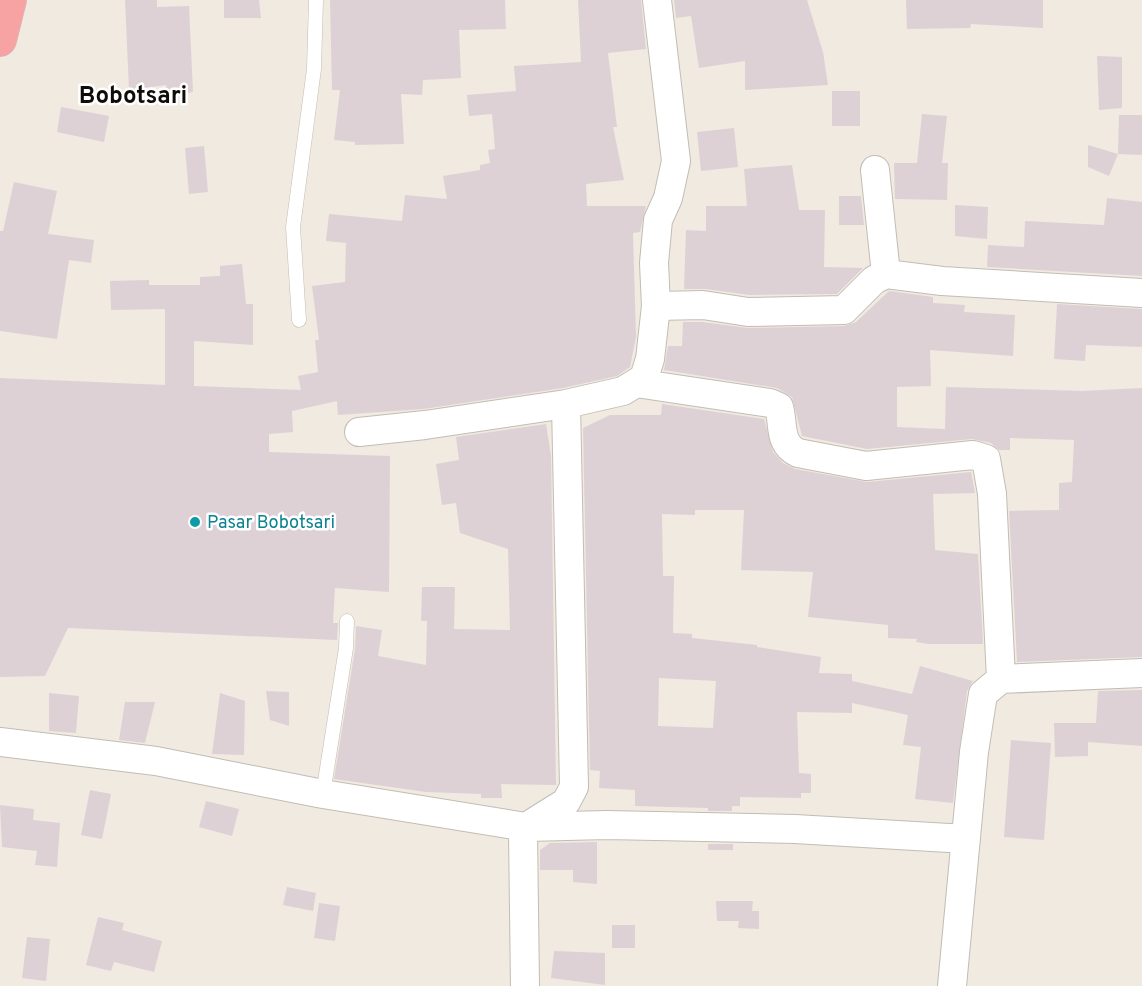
<svg xmlns="http://www.w3.org/2000/svg" width="1142" height="986" font-family="Overpass,sans-serif">
	<style>
		.building { fill: #ddd1d6; fill-rule: evenodd }
		.lines { fill: none; stroke-linecap: round; stroke-linejoin: round }
		.lane-casing { stroke: #c2bdb4; stroke-width: 15 }
		.street-casing { stroke: #c2bdb4; stroke-width: 30 }
		.primary-casing { stroke: #cacac9; stroke-width: 34 }
		.lane { stroke: #fff; stroke-width: 14 }
		.street { stroke: #fff; stroke-width: 28 }
		.primary { stroke: #f7a3a3; stroke-width: 33 }
		.culture-dot { fill: #0f9aa8; stroke: #fff; stroke-width: 2 }
		.labels { text-anchor: middle; stroke-width: 5; stroke-linejoin: round; paint-order: stroke }
		.culture-label { font-size: 18px; fill: #0d838f; stroke: #fff; text-anchor: start }
		.district-label { font-size: 24px; font-weight: bold; fill: #0f0d0a; stroke: #fff }
	</style>
	<rect width="100%" height="100%" fill="#f0eae1"/>
	<path class="building" d="M125,0H157V7L189,6L193,92L167,96L166,85L129,90Z
		M224,0H259L261,18H224Z
		M330,0H505L506,29L459,30L461,78L423,80L422,95L401,94L404,144L355,145V142L334,140L340,90H332Z
		M578,0H641L646,49L608,53L617,127H613L624,180L586,184L587,206H646L640,232L633,233L636,337L630,367L617,376L563,388L423,409L338,415L337,401L292,411L293,432L269,434V452L390,456L389,592L335,588L333,623H338L337,640L68,628L45,676L0,677V378L165,385V309L111,310L110,281L149,280V285H200V277L220,276V266L242,264L246,304H253V345L194,341V386L301,390L298,376L318,372L315,340H319L312,286L345,282L346,243L326,241L329,214L402,221L405,195L447,199L443,176L480,170V165L490,163L488,150L495,149L492,114L469,116L467,95L516,91L514,66L581,62Z
		M674,0H807L823,52L828,85L745,90V61L699,68L691,16L676,18Z
		M906,0H1043V28L971,24L970,28L907,29Z
		M1097,56L1122,57V108L1099,110Z
		M832,91H860V126H832Z
		M61,107L109,116L104,142L57,132Z
		M922,114L947,116L942,163H948L947,200L895,199L894,163H917Z
		M1119,115H1142V155L1118,154Z
		M734,128L738,167L701,171L697,132Z
		M1088,145L1118,154L1109,176L1088,167Z
		M204,146L208,192L189,194L185,148Z
		M792,165L799,210H825L824,267L863,268L837,294L749,295L706,289H684L686,230L706,231V206H747L744,169Z
		M14,182L57,191L48,234L94,240L91,263L69,260L57,339L0,331V231H3Z
		M839,196H861L864,225H839Z
		M1107,198L1142,202V276L987,267L988,245L1024,247L1025,221L1104,225Z
		M955,205L988,207L987,239L955,236Z
		M889,291L933,297V303L965,305L964,312L1015,315L1013,356L930,350L931,386L897,387V427L945,429L946,387L1082,391L1142,388V657L1017,662L1009,511L1059,510V483L1072,482L1074,440L1010,438V450H999L991,443L972,439L867,449L802,436L792,397L777,388L664,370L668,346H682L683,322H702L748,328L844,326L856,322Z
		M1057,304L1142,309V347L1086,345L1085,361L1054,359Z
		M662,404L764,419L773,452L783,463L795,469L867,482L971,472L975,493L933,494L935,550L978,554L983,644H929L916,642L917,639L888,638V625L808,617L813,572L741,570L744,510H695V515L662,514L663,576H674L673,633L692,634V638L757,645V647L821,657L819,673L852,674V681L912,694L920,666L973,681L967,691L953,803L915,799L921,747L903,745L908,715L852,703V713L797,712L799,773L811,774V793H801V798L740,797V806H732V811H708V808L635,806V790L599,788L600,771L590,770L583,428L610,415H661ZM659,678L716,681L713,728L658,726Z
		M546,424L551,456L556,785L501,784L502,798H481V794L426,792L334,779L355,649L356,626L382,630L378,656L426,665L427,621H421L422,587H455L454,629L510,630L508,549L460,533L456,503L442,505L436,464L459,460L456,437Z
		M1142,690V746L1088,742V756L1055,757L1054,723H1096L1098,691Z
		M266,691L289,692V726L270,720Z
		M49,693L79,696L76,733L49,731Z
		M220,693L245,701L244,755L212,754Z
		M125,702H155L145,743L119,740Z
		M1011,740L1051,743L1044,840L1004,837Z
		M90,790L111,794L102,839L81,835Z
		M206,801L239,809L232,836L199,827Z
		M0,805L34,809L33,820L60,823L57,867L35,865L37,851L2,847Z
		M597,842V884L573,882V870H540V850L550,843Z
		M708,844H733V850H708Z
		M287,887L316,893L313,911L283,905Z
		M716,901H753L752,911H759V929L738,928L739,921H717Z
		M319,903L340,906L335,941L314,938Z
		M98,917L124,923L122,930L162,941L154,972L114,962L111,971L86,965Z
		M612,925H635V948H612Z
		M27,937L50,939L46,981L22,978Z
		M554,951L605,953V985L551,978Z"/>
	<g class="lines">
		<defs>
			<path id="lane" d="M299,320L293,227L314,69L316,0
				M323,794L346,648L347,621"/>
			<path id="street" d="M875,170L886,274
				M656,306L703,305L748,312L844,310L874,280L886,274L942,281L1142,293
				M636,383L770,403L779,407C784,424 778,444 798,453L866,466L973,455L986,459L992,494L1001,679
				M359,432L425,425L566,404
				M0,742L156,761L323,794L526,827L607,825L795,829L966,839
				M525,986L523,833L526,827L566,802L574,787L566,404L623,391L644,378L650,359L656,306L654,263L658,220L668,198L676,161L657,0
				M952,986L974,752L983,694L1001,679L1142,673"/>
			<path id="primary" d="M0,40L10,0"/>
		</defs>
		<use href="#lane" class="lane-casing"/>
		<use href="#street" class="street-casing"/>
		<use href="#primary" class="primary-casing"/>
		<use href="#lane" class="lane"/>
		<use href="#street" class="street"/>
		<use href="#primary" class="primary"/>
	</g>
	<circle class="culture-dot" cx="195" cy="522" r="6"/>
	<g class="labels">
		<g class="culture-label">
			<text x="207" y="528">Pasar Bobotsari</text>
		</g>
		<g class="district-label">
			<text x="133" y="103">Bobotsari</text>
		</g>
	</g>
</svg>
